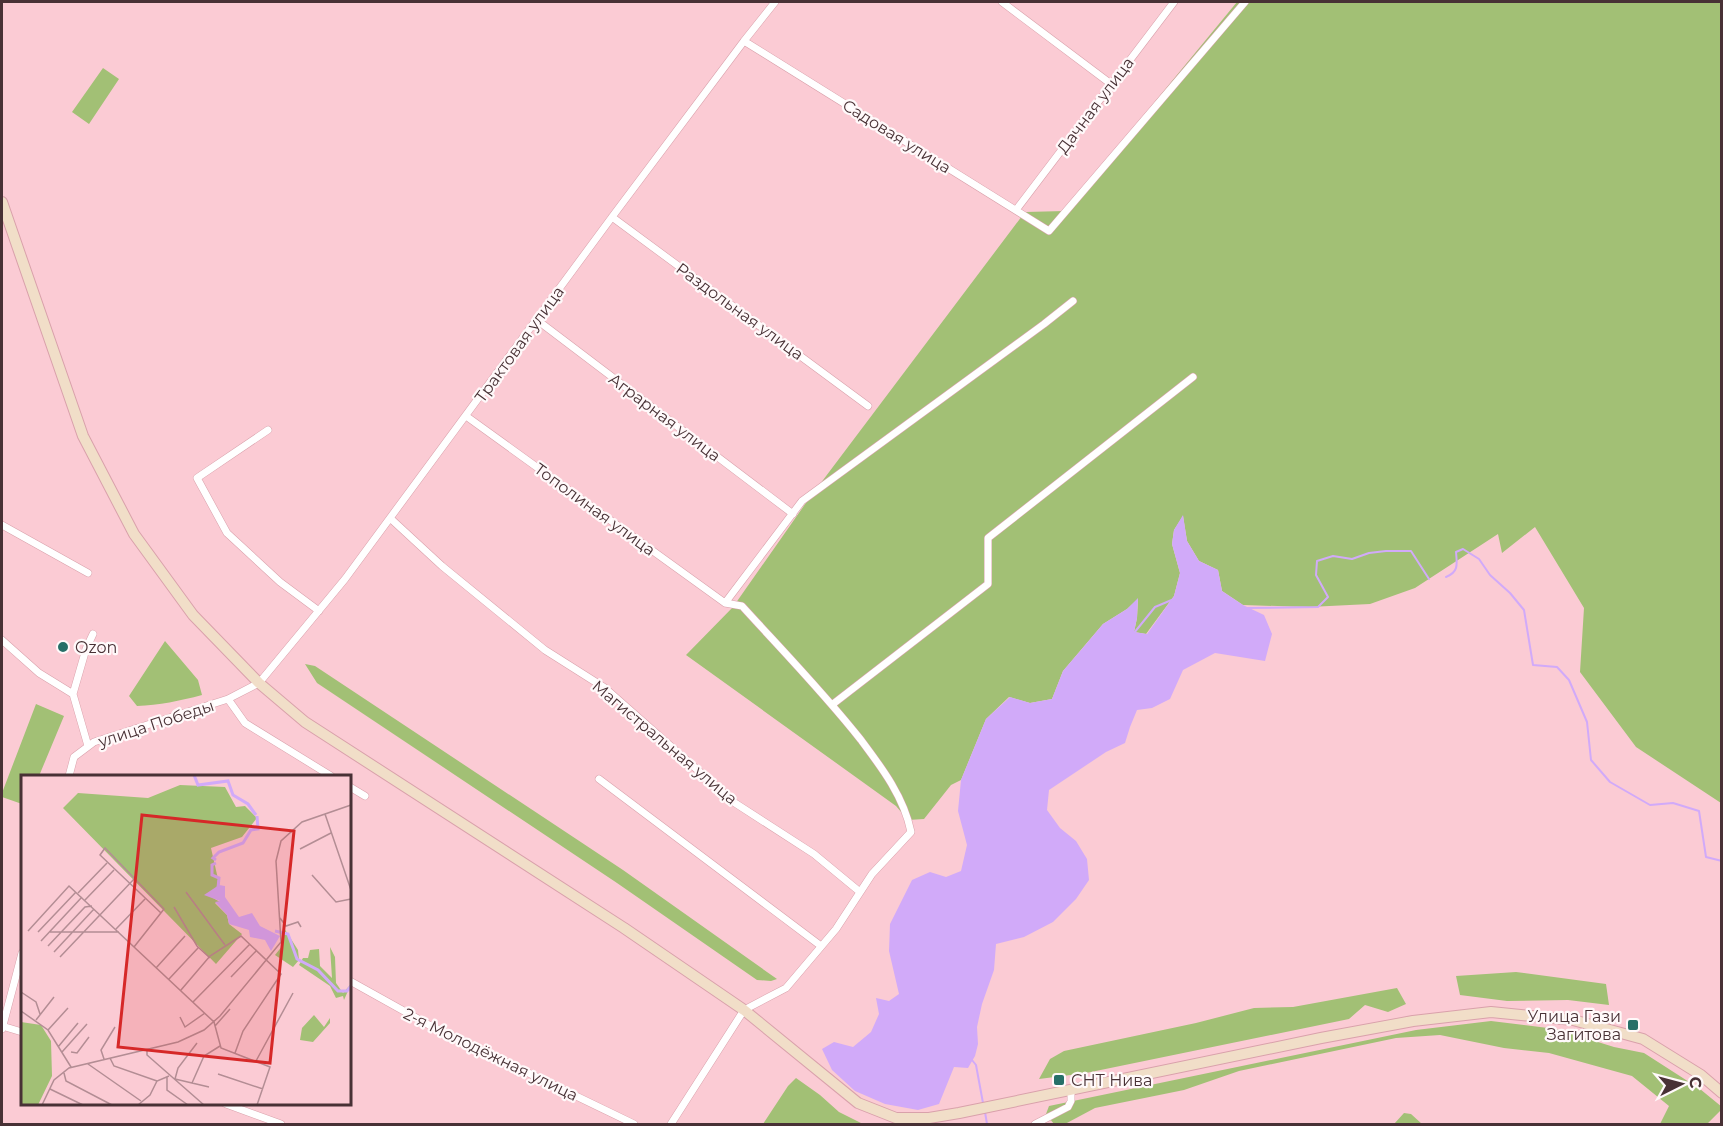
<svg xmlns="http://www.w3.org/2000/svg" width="1723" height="1126" font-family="Montserrat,sans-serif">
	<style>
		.green { fill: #a2c075 }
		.water { fill: #d1aaf9 }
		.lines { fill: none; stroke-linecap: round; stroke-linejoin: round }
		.stream { stroke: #d1aaf9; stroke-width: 2 }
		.street-casing { stroke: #d9a1ab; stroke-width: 8 }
		.secondary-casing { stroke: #d9a1ab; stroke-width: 12 }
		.street { stroke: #fff; stroke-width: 7 }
		.secondary { stroke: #f1dec8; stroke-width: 10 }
		.poi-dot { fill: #266f68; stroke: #fff9fa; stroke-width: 2 }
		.labels { text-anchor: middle; stroke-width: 4.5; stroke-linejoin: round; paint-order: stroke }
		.street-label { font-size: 16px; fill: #483135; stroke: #fff9fa }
		.poi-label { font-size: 16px; fill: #483135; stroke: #fff9fa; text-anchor: start }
		.inset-river { fill: none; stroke: #d1aaf9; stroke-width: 3 }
		.inset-road { fill: none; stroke: #b38d94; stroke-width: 1.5 }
		.view { fill: #d62828; fill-opacity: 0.15; stroke: #d62828; stroke-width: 3 }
		.inset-edge { fill: none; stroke: #483135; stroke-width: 3 }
	</style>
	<rect width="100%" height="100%" fill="#fbcbd4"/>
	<path class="green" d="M1237,2H1721V803L1636,747L1580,672L1584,608L1535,527L1502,553L1498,534L1415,588L1370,604L1309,607L1243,605L1222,591L1218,570L1199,561L1187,541L1183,516L1174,530L1172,544L1180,573L1174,596L1146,634L1134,632L1137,618L1138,599L1127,609L1103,624L1063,671L1052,699L1030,703L1009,697L986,719L961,780L951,785L924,819L908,820L896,806L686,655L733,607L808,500L1025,212L1065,211Z
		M103,68L119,79L89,124L72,112Z
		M165,641L198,680L202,695C180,701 159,705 137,706L129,696Z
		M305,664L315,666L623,870L777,979L771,981L757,980L617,883L317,683Z
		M36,704L64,716L39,776H22V804L2,797V793Z
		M1516,972L1606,984L1609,1005L1568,1000L1507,1001L1460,995L1456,976Z
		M1397,988L1406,1004L1388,1012L1365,1005L1349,1019L1086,1073L1039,1079L1050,1059L1064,1051L1196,1023L1254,1008L1293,1007Z
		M1491,1021L1556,1029L1614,1047L1644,1053L1700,1089L1722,1107L1721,1110L1707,1124H1660L1669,1106L1632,1076L1549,1053L1504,1048L1440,1035L1396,1038L1239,1071L1184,1090L1095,1108L1065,1124H1054L1046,1114L1049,1106L1416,1030Z
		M796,1078L820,1095L839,1112L863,1124H763L788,1086Z
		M1404,1113L1411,1114L1422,1124H1394Z"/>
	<path class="water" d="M1183,515L1187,541L1199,561L1218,570L1222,591L1243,605L1264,615L1272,634L1265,661L1215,653L1183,670L1170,699L1152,708L1137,710L1130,727L1125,743L1106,752L1049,790L1047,810L1060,828L1076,841L1087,859L1089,880L1076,899L1053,922L1024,937L996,944L994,970L982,1004L977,1027L978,1044L975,1056L968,1068L954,1067L939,1104L918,1110L885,1104L855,1091L832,1070L822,1049L834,1042L853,1047L871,1032L879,1014L876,998L889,1001L899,994L889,951L890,924L912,880L930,872L946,877L961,871L967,845L958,811L961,780L986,719L1010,697L1030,703L1052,699L1063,671L1081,650L1103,624L1127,609L1138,598L1137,618L1134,632L1147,634L1174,596L1180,573L1172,544L1174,530Z"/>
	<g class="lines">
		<path class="stream" d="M1446,577C1459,572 1457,564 1456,552L1463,549L1479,559L1490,575L1510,593L1524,610L1533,665L1557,667L1569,680L1587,722L1591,760L1610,782L1650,805L1673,803L1699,811L1706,857L1722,861
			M1245,608L1318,607L1328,597L1316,575L1317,561L1333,556L1352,559L1369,553L1386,551H1411L1429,579
			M1134,633L1155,607L1174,599
			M972,1060L976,1065L983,1103
			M985,1112L987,1124"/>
		<defs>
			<path id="street" d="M1002,2L1111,84
				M744,41L1049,231L1245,2
				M1016,210L1174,2
				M612,217L868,406
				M537,320L793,514
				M466,416L725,603L742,606C782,650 824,693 861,740C882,768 904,797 911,832L872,874L836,929L786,988L744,1010L671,1124
				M268,430L197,478L227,533L280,582L319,611
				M390,518L442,566L545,650L605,688L735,803L814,854L860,892
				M2,525L88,573
				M725,603L802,501L1044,324L1073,301
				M2,640L39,673L73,694L88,746
				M73,694L86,649L93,634
				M228,699L245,723L331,776
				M833,704L988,584V538L1193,377
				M69,776L74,757L94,742L228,699L259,683L345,579L612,217L744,41L775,2
				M599,779L821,946
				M350,787L365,796
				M350,981L429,1025L634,1124
				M2,1026L22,1032
				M2,1029L22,953
				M226,1104L281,1124
				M1035,1124L1068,1107L1071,1101V1090"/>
			<path id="secondary" d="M2,202L83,436L134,534L193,615L259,683L305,722L624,928L744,1010L858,1103L896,1118H929L959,1113L1321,1038L1413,1021L1491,1012L1573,1020L1643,1039L1701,1075L1722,1093"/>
		</defs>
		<use href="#street" class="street-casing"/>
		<use href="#secondary" class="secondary-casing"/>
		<use href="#street" class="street"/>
		<use href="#secondary" class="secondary"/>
	</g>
	<g class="poi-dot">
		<circle cx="63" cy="647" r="6"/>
		<rect x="1627" y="1019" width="12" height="12" rx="3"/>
		<rect x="1053" y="1074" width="12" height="12" rx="3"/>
	</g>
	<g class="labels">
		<g class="street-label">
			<text transform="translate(1095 105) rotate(-53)" y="6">Дачная улица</text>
			<text transform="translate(897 136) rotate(32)" y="6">Садовая улица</text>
			<text transform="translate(740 311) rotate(36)" y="6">Раздольная улица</text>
			<text transform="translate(519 344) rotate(-54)" y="6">Трактовая улица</text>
			<text transform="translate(665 417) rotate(37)" y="6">Аграрная улица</text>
			<text transform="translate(595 509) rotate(36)" y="6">Тополиная улица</text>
			<text transform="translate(156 723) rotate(-18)" y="6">улица Победы</text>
			<text transform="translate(665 742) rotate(40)" y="6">Магистральная улица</text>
			<text transform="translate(491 1054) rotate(26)" y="6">2-я Молодёжная улица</text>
		</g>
		<g class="poi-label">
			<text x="75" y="653">Ozon</text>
			<text x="1621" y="1022" text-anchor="end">Улица Гази<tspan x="1621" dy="18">Загитова</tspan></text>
			<text x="1071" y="1086">СНТ Нива</text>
		</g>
	</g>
	<g transform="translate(21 775)">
		<rect width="330" height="330" fill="#fbcbd4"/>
		<path d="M159,10L204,12L215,32L224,31L236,43L221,62L190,73L197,104L196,113L187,120L199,127L194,128L206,140L208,149L221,159L195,189L42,33L57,18L127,23ZM263,153L277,175L278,185L272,192L254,180L262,170ZM309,172L314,182L315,208L322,218L330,209L323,225L322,221L315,223L309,211L278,190L282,183H287L289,175L298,174L299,191L311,203ZM293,240L303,252L309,243V248L292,267L279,265L281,253ZM0,247L20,250L30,266L31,301L17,330H0Z" fill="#a2c075"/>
		<path d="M198,110L204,111V122L218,142L231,138L239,151L259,161L250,176L244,165L229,162L228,155L208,149L206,140L194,127L199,126L183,120Z" fill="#d1aaf9"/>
		<path class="inset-river" d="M173,0L177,10L207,6L212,20L227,29L235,40M195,85L192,83L198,77L222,68L230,55L237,54L236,41M195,88L191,90V100L198,103L197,113M254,156L267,159L276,184L297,195L317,216H326L330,211"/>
		<path class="inset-road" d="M304,39L330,115M279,74L310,58M291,100L315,127L330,124M165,117L204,170M57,118L86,88M64,125L93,95M153,132L176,171L189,183M259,143L265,151L277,147L280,152M95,154L124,124M7,156L48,111L193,247L200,273L249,292L236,330M17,157L55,117M29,157H98M20,166L61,122M27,171L64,132L71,131M113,172L143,134L84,73L79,80L140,138M33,177L73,134M39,182L114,103M135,193L164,161M210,202L236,175M148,204L177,173M160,215L189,181L220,161L260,199L222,256L214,278M0,217L15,227L19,239M172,227L229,169M0,236L27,255L50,292M159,242L164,252L184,238M15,245L33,222M194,251L209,234M27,255L47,233M37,272L57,248M126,274V280L183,330M41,277L66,249M50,277L56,278L68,262M89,283L93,291L136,306M83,284L80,275L94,252M235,286L272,218M67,289L120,326M43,298L45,306L91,330M197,299L242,314M146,302V315L167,330M154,304L157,293L176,268M154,304L188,312M171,308L183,281L199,271M29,314L62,330M21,330L33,305L48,293L157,267L183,255L199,241L260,167L255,86L260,66L281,47L330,30M117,330L129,320L136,306L148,301"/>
		<path class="view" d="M121,40L273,56L249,288L97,272Z"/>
		<rect width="330" height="330" class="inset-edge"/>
	</g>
	<rect width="1723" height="1126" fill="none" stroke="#483135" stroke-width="6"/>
	<g transform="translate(1681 1084) rotate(84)" stroke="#fff9fa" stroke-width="4.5" paint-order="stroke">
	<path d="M0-4.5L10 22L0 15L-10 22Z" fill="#483135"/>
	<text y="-9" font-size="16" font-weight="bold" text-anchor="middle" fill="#483135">С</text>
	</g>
</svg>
